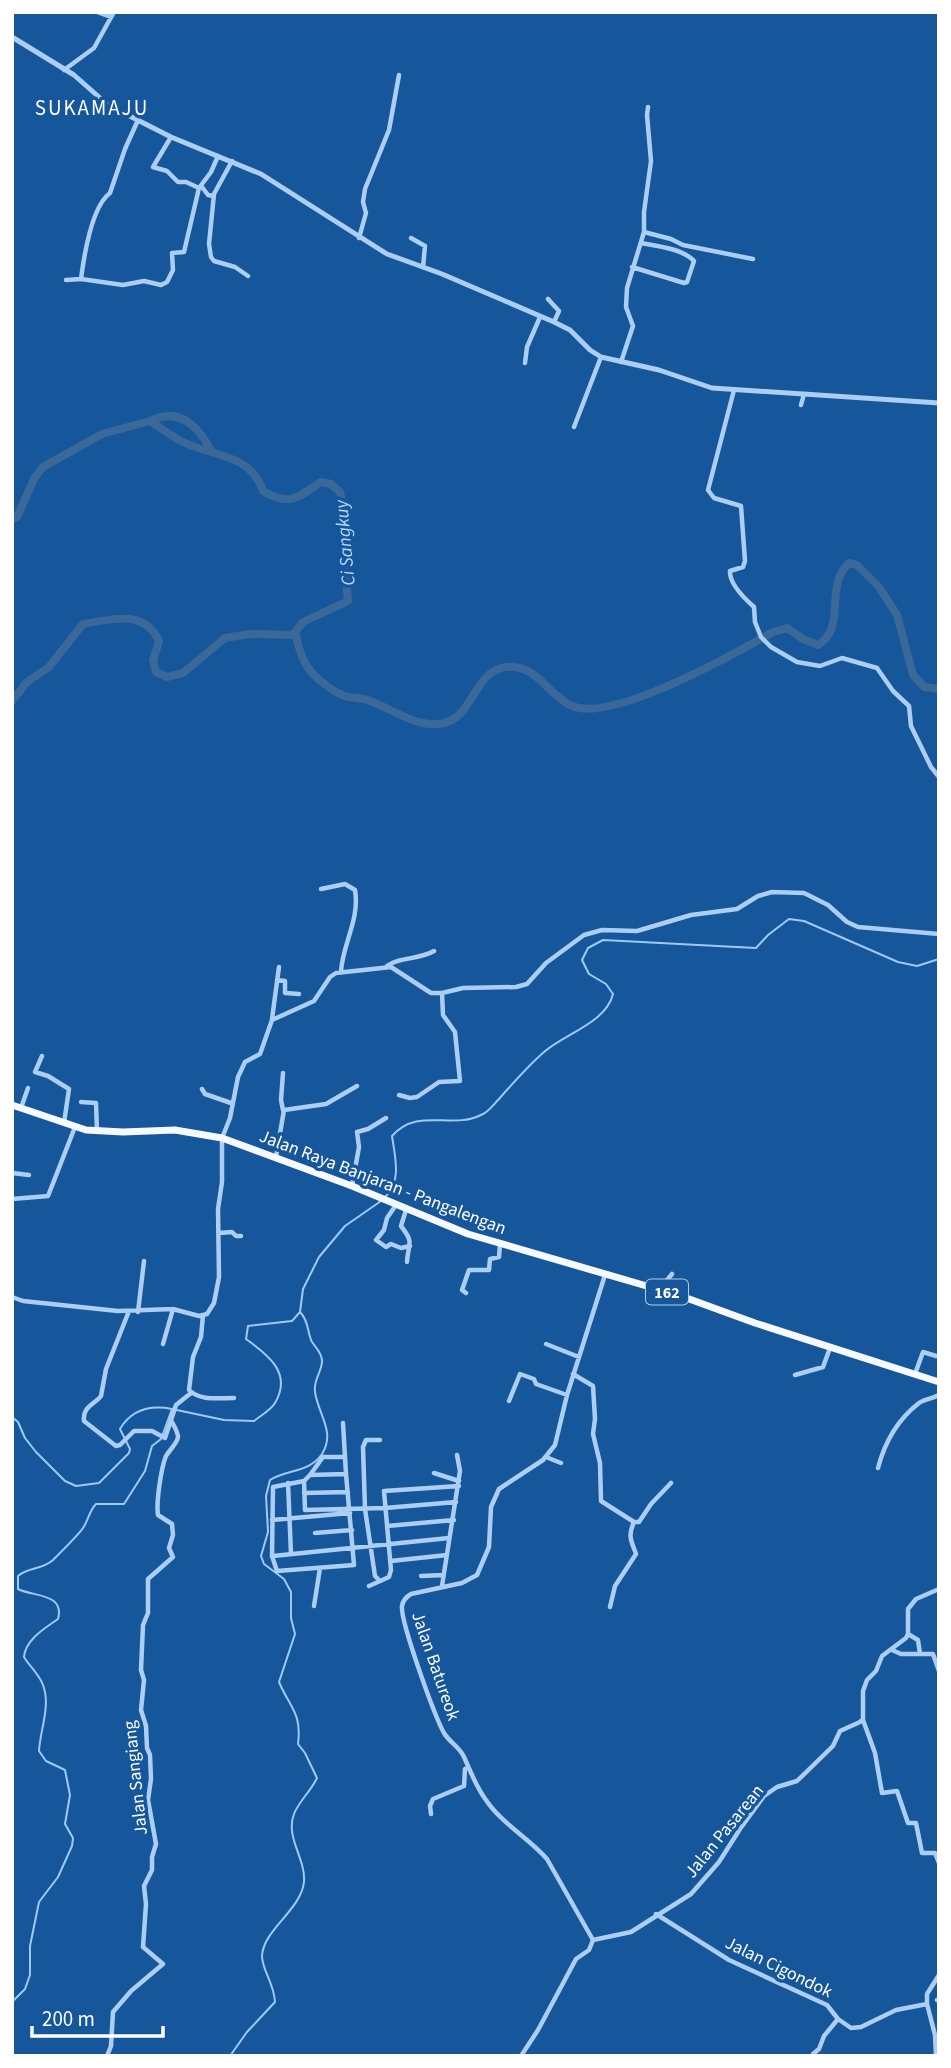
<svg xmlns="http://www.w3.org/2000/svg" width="951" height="2068" font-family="'Source Sans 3',sans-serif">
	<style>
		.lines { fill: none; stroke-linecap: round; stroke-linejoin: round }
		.stream { stroke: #9dcaf5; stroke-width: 2 }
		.river { stroke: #3a6899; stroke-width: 8 }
		.minor { stroke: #abcef2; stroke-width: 4.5 }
		.tertiary { stroke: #abcef2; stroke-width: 5 }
		.primary { stroke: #f6faff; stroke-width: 7 }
		.labels { text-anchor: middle; stroke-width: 7; stroke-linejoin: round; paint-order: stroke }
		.shield { fill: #16569a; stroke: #b9cce1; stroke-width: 2 }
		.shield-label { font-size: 16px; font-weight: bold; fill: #fff }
		.street-label { font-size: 18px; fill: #fff; stroke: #16569a }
		.water-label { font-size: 19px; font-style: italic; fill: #b7d8f9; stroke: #16569a }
		.quarter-label { font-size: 21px; letter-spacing: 2px; fill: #fff; stroke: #16569a }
	</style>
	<rect width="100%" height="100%" fill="#16569a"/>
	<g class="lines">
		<path class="stream" d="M385,1197C402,1183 395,1156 392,1136C419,1106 452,1131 483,1114C489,1111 494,1104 499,1099C513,1083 528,1066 544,1052C564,1034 606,1023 613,994L606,984L589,974L582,960L588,948L603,940L756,948L768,935L789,919L804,921L898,962L917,966L939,959
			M12,1417L18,1422L25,1438L36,1452L65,1481L76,1486L99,1483L129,1453L130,1449L120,1429C132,1409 151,1405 172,1409
			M12,2002L25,1989L30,1975V1946L39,1902L58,1877L72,1846L73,1838L65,1824L70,1795L65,1770L46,1761L39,1751C40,1730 51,1706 43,1685C39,1674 30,1667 24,1657C25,1640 45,1628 58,1619C65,1593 34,1597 18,1589V1576C28,1567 42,1570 53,1560C58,1555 80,1533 83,1528C89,1519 89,1511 96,1504H124L145,1471L152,1446L161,1439L172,1409L224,1420L254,1421C260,1416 271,1410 275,1403C293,1373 267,1354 246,1339L248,1326L292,1321L300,1312L303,1289L319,1257L345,1226L381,1201
			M230,2056L247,2032L275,2002C274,1983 262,1970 262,1956C263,1930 301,1910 304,1882C306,1859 285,1837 294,1814C299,1801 311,1791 317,1778L305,1753L298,1744C302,1713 290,1708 279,1682L295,1634L291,1618V1592L284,1579L264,1564L261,1556L268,1532L266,1496L270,1480C287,1469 309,1473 322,1454C336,1432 318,1414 315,1392C313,1380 322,1372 322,1361C322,1353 316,1348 312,1342C307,1332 309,1321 300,1312"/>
		<path class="river" d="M150,421C179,407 198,425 211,451
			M12,519L17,517L35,477L43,467L102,434L150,421C161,428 171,436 183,442C213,457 250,453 263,491C290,507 297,498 321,482L331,484L340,492L344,512L343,548L348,601L303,622L295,632C299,648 302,663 314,675C321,682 335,693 345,696C353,699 362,697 370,701C395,710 423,733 450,721C473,711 477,670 506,667C538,664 547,695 572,706C612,723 736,653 773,632L787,628L803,639L818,645C848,626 823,587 849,563L857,565L879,587L897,615L913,675L924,687L939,689
			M12,701L27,682L49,667L83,624C112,619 144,609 159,641L153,661L156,672L167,677L183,673L225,638L250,634L296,635"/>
		<path class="minor" d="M97,12L111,17
			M64,70L94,48L114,12
			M171,137L153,167L167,171L178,182H186L199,188
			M232,161L214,194L209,244L211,257L214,261L235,267L248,276
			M202,187L208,195L213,196
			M644,232L671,239L683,245L753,259
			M359,238L366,213L363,202L365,189L389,130L399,75
			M411,238L425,246L423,267
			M632,267L684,283L687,282L694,261C683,249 658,246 641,243
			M81,279C84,256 91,207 110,193L125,149L138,120
			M66,280L81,279L123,285L144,281L161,285L167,282L173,270L172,253L184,252L199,188L211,172L218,156
			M548,299L559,311L554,322
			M621,362L633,326L626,307L627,288L644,232V212L651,161L647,115L648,107
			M525,363L527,347L540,317
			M734,390L708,490L714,498L741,506L745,561L743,567L730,571C729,584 745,599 754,607L755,622L761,637L771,647L797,662L820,666L842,658L877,668L893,691L909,706L911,726L931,767L939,777
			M801,405L804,394
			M574,427L601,357
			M321,889L345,884L355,890C360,919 343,943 341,971
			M387,966C398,957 419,960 434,951
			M277,980L285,981V993L299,994
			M272,1019L279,967
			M42,1056L35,1072L48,1076L69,1089L64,1123
			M202,1089L205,1094L231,1103
			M399,1095L410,1098L417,1097L439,1082L460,1081L455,1032L443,1015L442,993
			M81,1102L96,1103L97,1131
			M21,1108L28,1088
			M283,1110L281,1100L283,1073
			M276,1157L284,1110L326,1104L357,1086
			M12,1173L29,1175
			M352,1186L359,1147L357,1132L368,1129L386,1118
			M12,1199L48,1196L75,1127
			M396,1205L387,1218L384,1230L376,1240L386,1247L391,1244L401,1248L410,1246
			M406,1210L401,1226C415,1244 408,1243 407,1262
			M219,1233L232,1232L236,1236H241
			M659,1290L672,1274
			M466,1293L462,1290L469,1270H489L490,1259L499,1257L500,1244
			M12,1297L23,1301L118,1311L173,1309L199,1316L207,1314L214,1303L219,1277L218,1209L222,1182V1138L230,1118L238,1077L245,1062L260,1054L272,1020L314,1001L330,977L336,973L391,967L431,993H442L463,988L516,987L527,984L546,963L584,935L602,930L637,931L691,915L737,909L758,896L772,892L804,893L828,905L847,922L858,927L939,934
			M129,1311L106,1369L101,1396C95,1404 82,1407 84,1421L116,1446L120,1445L134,1431H152L165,1438L176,1405L191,1393
			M138,1312L144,1261
			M203,1315L201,1337L193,1357L189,1390C200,1401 218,1398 234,1398
			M163,1344L173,1309
			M546,1344L579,1357
			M573,1374L593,1386L595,1419L593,1434L600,1463L601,1501L634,1522C627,1537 632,1542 636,1554L615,1586L610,1607
			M915,1374L923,1352L936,1356
			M795,1375L823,1367L830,1348
			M509,1401L520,1374L534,1379L536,1384L567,1395
			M343,1423L346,1474
			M546,1457L561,1463
			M878,1468C885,1441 897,1420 919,1403C924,1399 932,1399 939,1395
			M434,1473L459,1481
			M346,1474L354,1565L277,1571L272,1556L273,1487L304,1481L310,1475Z
			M310,1475L323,1457H344
			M304,1481L305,1510L385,1508L456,1502
			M288,1483L291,1554
			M304,1493L348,1492
			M272,1520L350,1513
			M634,1522H639L651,1504L671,1483
			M387,1526L454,1520
			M315,1533L352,1530
			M273,1556L449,1538
			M391,1561L447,1555
			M421,1576L443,1575
			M379,1580L375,1576L365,1509L363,1447L366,1440H380
			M369,1586L389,1577L391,1570L384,1491L459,1486
			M442,1586L460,1471L457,1455
			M314,1606L320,1568
			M908,1634L918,1640L920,1654H933L939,1671
			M892,1650L901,1654H920
			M863,1720L875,1753L882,1793L897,1791L908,1823H916L922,1853H935L939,1863
			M431,1814L430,1806L433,1799L464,1786L465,1769L468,1767
			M656,1914L729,1960L827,2005L838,2019L851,2028L861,2027L896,2010L927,2004
			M593,1940L547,1859C529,1838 502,1824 486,1800C476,1787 471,1772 464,1757C460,1747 450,1743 444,1733C435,1717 400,1621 402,1606C403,1600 406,1597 411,1594L462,1583L477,1575L489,1547L491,1507L499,1489L543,1460L555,1445L567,1395L605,1275
			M593,1940L631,1932L691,1894L719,1862L740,1829L764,1796L777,1787L797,1781L833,1746L840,1731L860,1722L863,1719V1691L867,1680L876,1671L882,1656L906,1638L908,1634V1609L916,1599L939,1589
			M937,2000L939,1999
			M813,2054L819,2049L824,2036L838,2019
			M107,2056L111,2046L113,2012L131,1991L163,1964L143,1947L146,1904L144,1886L152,1870V1857L156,1844L148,1800L151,1779L150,1755L147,1748L146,1726L141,1710L144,1680L141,1670L143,1625L148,1613V1579L173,1557L169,1548L173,1535L172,1524L158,1515C156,1503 161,1468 166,1456C170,1449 177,1444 178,1437C178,1432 174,1426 172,1422
			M521,2056L538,2030L576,1959L589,1950L593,1940
			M936,2056L935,2035L927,2004V1994L939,1975"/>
		<path class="tertiary" d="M12,37L74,75L108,105L171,137L261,174L387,254L442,274L554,322L570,330L590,350L601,357L659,370L712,388L939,403"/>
		<path class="primary" d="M12,1105L86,1130L123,1132L175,1130L222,1138L352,1186L468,1234L681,1296L755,1323L939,1382"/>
	</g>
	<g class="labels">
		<rect class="shield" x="646" y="1279.5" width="42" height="25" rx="5"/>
		<g class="shield-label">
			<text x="667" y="1298">162</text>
		</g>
		<g class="street-label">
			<text transform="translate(383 1182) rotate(21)" y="6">Jalan Raya Banjaran - Pangalengan</text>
			<text transform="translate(436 1666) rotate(71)" y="6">Jalan Batureok</text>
			<text transform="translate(135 1778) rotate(-96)" y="6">Jalan Sangiang</text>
			<text transform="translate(724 1831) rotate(-51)" y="6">Jalan Pasarean</text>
			<text transform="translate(779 1967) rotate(26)" y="6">Jalan Cigondok</text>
		</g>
		<g class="water-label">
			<text transform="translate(344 543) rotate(-95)" y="7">Ci Sangkuy</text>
		</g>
		<g class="quarter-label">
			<text x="92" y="115">SUKAMAJU</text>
		</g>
	</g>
	<rect width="951" height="2068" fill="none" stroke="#ffffff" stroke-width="28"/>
	<path d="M32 2026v10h131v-10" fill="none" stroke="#ffffff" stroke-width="3.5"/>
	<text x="42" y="2026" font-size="21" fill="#ffffff" stroke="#16569a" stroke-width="5" paint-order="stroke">200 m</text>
</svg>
